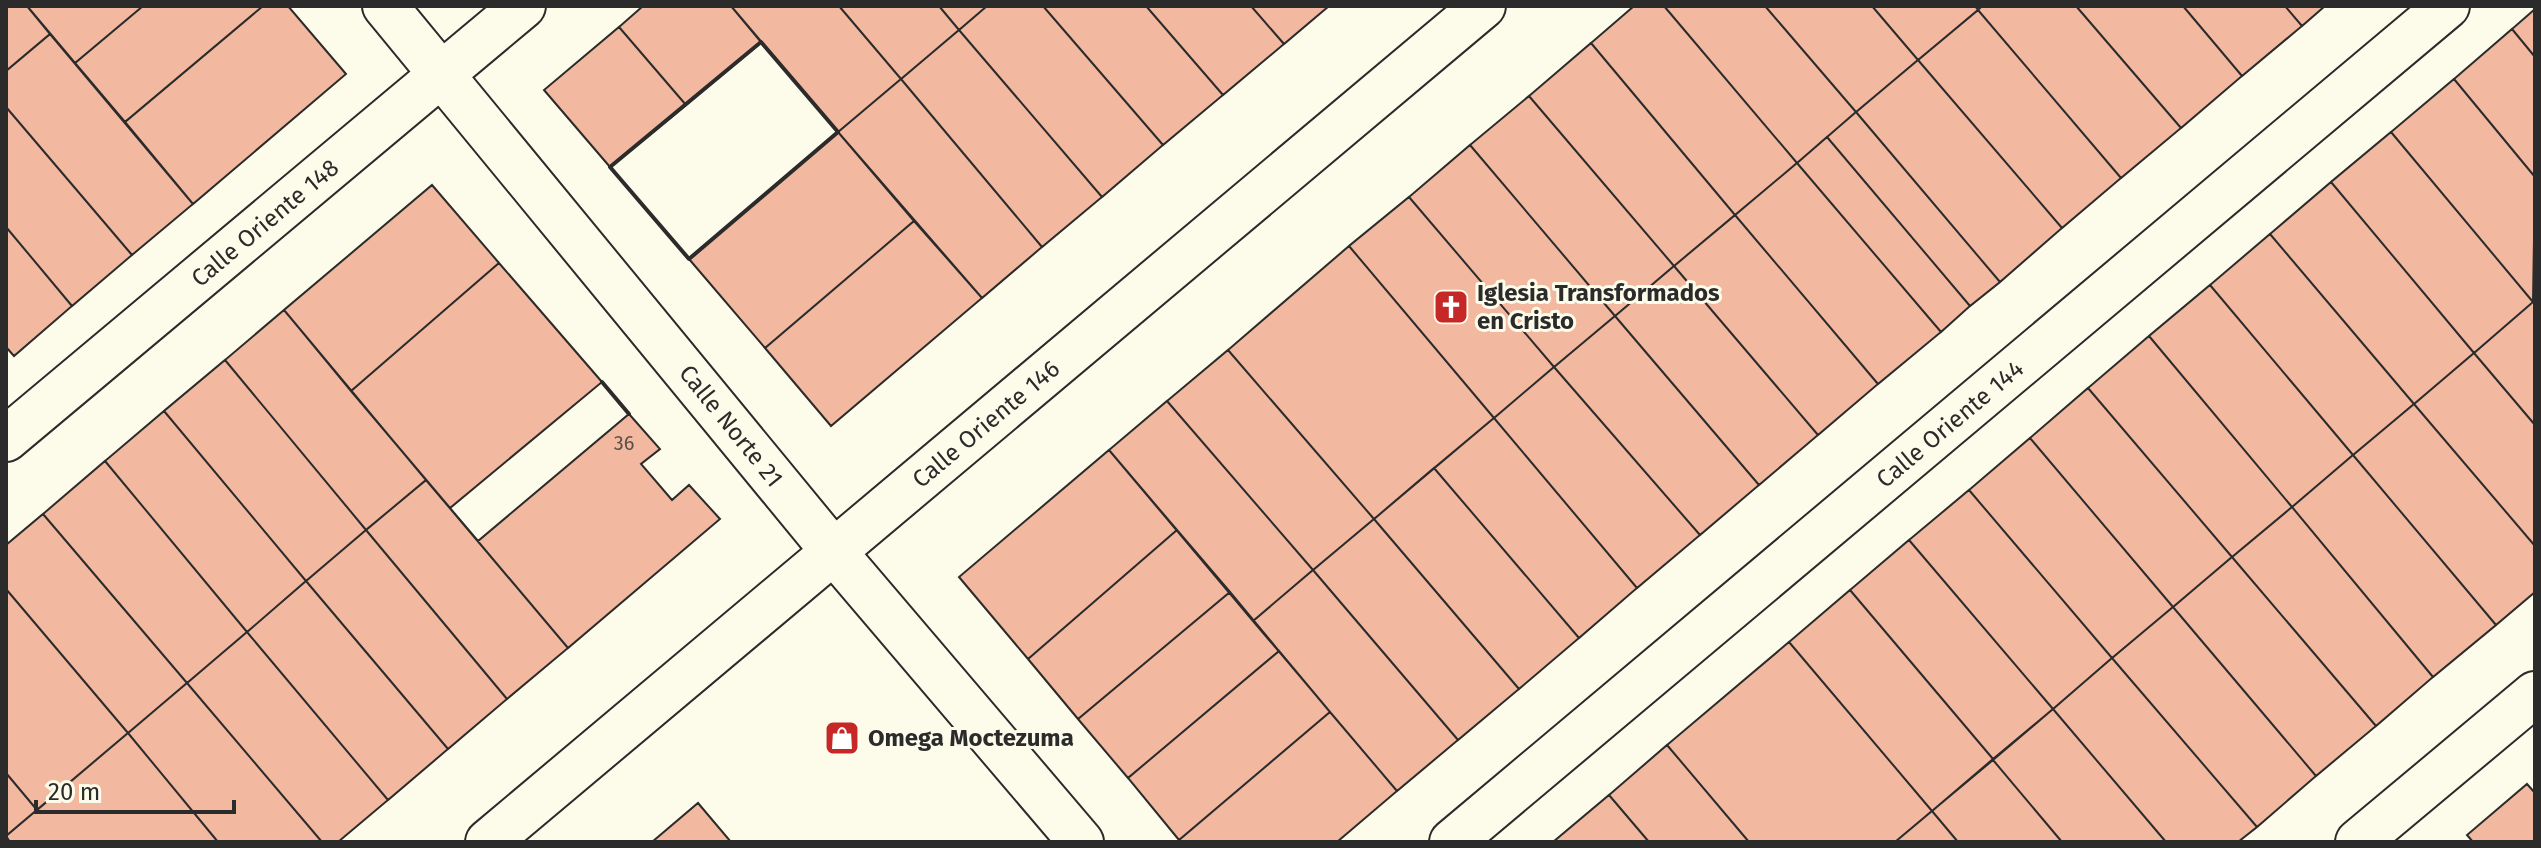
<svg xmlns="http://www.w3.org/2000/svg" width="2541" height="848" font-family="'Fira Sans',sans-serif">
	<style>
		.building { fill: #f2b8a0; stroke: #2b2b2b; stroke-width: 2 }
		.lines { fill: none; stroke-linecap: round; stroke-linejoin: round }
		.street-casing { stroke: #2b2b2b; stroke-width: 48 }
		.secondary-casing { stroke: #2b2b2b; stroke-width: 48 }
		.street { stroke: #fdfbea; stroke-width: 44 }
		.secondary { stroke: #fdfbea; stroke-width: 44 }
		.wall { stroke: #2b2b2b; stroke-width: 4 }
		.labels { text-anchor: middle; stroke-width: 6; stroke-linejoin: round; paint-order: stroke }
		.number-label { font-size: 20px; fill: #5d4e48 }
		.street-label { font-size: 24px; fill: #2b2b2b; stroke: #fdfbea }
		.poi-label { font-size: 24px; font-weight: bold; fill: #2b2b2b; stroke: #fdfbea; text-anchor: start }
	</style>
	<rect width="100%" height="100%" fill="#fdfbea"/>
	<path class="building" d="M6,6H27L50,34L6,71Z
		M27,6H143L75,63Z
		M143,6H263L125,122L75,63Z
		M263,6H288L346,74L193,204L125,122Z
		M643,6H731L761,42L686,105L619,27Z
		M731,6H839L901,79L838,132Z
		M839,6H939L959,30L901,79Z
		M939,6H987L959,30Z
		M987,6H1043L1163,145L1102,197L959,30Z
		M1043,6H1146L1223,95L1163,145Z
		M1146,6H1251L1284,44L1223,95Z
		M1251,6H1329L1284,44Z
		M1634,6H1664L1797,163L1735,215L1591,43Z
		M1664,6H1765L1856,112L1797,163Z
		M1765,6H1872L1918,60L1856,112Z
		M1872,6H1975L1978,10L1918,60Z
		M1982,6H2076L2181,128L2121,178L1978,10Z
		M2076,6H2183L2242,76L2181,128Z
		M2183,6H2285L2302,26L2242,76Z
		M2285,6H2325L2302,26Z
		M2535,9V57L2512,29Z
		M1978,10L2121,178L2062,228L1918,60Z
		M619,27L686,105L610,167L544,90Z
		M2512,29L2535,57V177L2454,79Z
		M959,30L1102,197L1042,247L901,79Z
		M50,34L193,204L132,255L6,107V71Z
		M1591,43L1735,215L1674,266L1529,96Z
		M1918,60L2062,228L2000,282L1856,112Z
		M901,79L1042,247L982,298L838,132Z
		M2454,79L2535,177L2533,302L2391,132Z
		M1529,96L1674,266L1615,316L1470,145Z
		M6,107L132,255L72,306L6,227Z
		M1856,112L2000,282L1970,306L1827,137Z
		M838,132L914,221L765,348L689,259Z
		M2391,132L2533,302L2474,353L2331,182Z
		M1827,137L1970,306L1941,332L1797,163Z
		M1470,145L1615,316L1554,367L1409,197Z
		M1797,163L1941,332L1878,384L1735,215Z
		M2331,182L2474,353L2414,404L2270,234Z
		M432,185L499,263L351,391L284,310Z
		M1409,197L1554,367L1494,418L1349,246Z
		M1735,215L1878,384L1818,435L1674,266Z
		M914,221L982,298L831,426L765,348Z
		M6,227L72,306L14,356L6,347Z
		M2270,234L2414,404L2353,455L2210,285Z
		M1349,246L1494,418L1374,519L1228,350Z
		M499,263L602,382L450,508L351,391Z
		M1674,266L1818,435L1759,485L1615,316Z
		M2210,285L2353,455L2292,507L2149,336Z
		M2533,302L2535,304V425L2474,353Z
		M284,310L426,480L366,530L225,360Z
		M1615,316L1759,485L1700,535L1554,367Z
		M2149,336L2292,507L2232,557L2088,388Z
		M1228,350L1374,519L1313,570L1167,401Z
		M2474,353L2535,425V546L2414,404Z
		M225,360L366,530L306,581L164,411Z
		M1554,367L1700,535L1637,588L1494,418Z
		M2088,388L2232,557L2173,607L2030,438Z
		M1167,401L1313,570L1253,621L1109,450Z
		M2414,404L2535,546V592L2496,625L2353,455Z
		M164,411L306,581L247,632L105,461Z
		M629,414L660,449L641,464L672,500L689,485L720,519L568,648L450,508L478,541Z
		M1494,418L1637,588L1579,638L1434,468Z
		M2030,438L2173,607L2112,658L1969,490Z
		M1109,450L1177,530L1028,659L959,577Z
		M2353,455L2496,625L2433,677L2292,507Z
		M105,461L247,632L187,683L43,514Z
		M1434,468L1579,638L1519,689L1374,519Z
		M426,480L568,648L507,699L366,530Z
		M1969,490L2112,658L2053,709L1909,540Z
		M2292,507L2433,677L2376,726L2232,557Z
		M43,514L187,683L128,733L6,589V545Z
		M1374,519L1519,689L1458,740L1313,570Z
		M366,530L507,699L448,749L306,581Z
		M1177,530L1230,592L1078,719L1028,659Z
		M1909,540L2053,709L1993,759L1850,590Z
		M2232,557L2376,726L2316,776L2173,607Z
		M1313,570L1458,740L1397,791L1253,621Z
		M306,581L448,749L388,800L247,632Z
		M6,589L128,733L37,810L6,773Z
		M1850,590L1993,759L1932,811L1789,642Z
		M1230,592L1279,651L1128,778L1078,719Z
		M2173,607L2316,776L2257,827L2112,658Z
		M247,632L388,800L338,842H322L187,683Z
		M1789,642L1932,811L1895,842H1749L1667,745Z
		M1279,651L1330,712L1179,840L1128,778Z
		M2112,658L2257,827L2238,842H2166L2053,709Z
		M187,683L322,842H218L128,733Z
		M2053,709L2166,842H2062L1993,760Z
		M1330,712L1397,791L1337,842H1181L1179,840Z
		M128,733L218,842H10L6,836Z
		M1667,745L1749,842H1649L1609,795Z
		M1993,760L2062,842H1958L1932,811Z
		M6,773L37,810L6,836Z
		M2527,784L2535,793V842H2473L2467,835Z
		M1609,795L1649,842H1553Z
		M698,803L731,842H652Z
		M1932,811L1958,842H1895Z"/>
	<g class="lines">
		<defs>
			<path id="street" d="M385,6L834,552L1081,842
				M6,439L523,6
				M1452,842L2447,6
				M2358,842L2535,694"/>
			<path id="secondary" d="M488,842L1483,6"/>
		</defs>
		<use href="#street" class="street-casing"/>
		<use href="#secondary" class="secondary-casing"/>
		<use href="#street" class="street"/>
		<use href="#secondary" class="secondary"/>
		<path class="wall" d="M761,42L838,132L689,259L610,167Z
			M602,382L629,414"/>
	</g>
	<defs>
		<symbol id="church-square" viewBox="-11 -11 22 22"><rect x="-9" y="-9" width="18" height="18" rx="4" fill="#c62828" stroke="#fdfbea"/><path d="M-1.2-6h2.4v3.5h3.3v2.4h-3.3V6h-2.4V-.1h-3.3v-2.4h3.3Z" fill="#fff"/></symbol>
		<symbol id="shop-square" viewBox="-11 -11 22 22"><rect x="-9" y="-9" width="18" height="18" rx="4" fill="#c62828" stroke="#fdfbea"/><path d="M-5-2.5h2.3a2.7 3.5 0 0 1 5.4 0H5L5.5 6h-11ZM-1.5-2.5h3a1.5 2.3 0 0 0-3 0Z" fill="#fff"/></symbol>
	</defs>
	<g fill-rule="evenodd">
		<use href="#church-square" x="1431" y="287" width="40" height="40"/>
		<use href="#shop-square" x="822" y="718" width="40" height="40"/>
	</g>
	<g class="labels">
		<g class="number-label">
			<text x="624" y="450">36</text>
		</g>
		<g class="street-label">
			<text transform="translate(265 223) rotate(-40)" y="8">Calle Oriente 148</text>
			<text transform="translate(986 424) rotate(-40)" y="8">Calle Oriente 146</text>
			<text transform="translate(1950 424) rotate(-40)" y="8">Calle Oriente 144</text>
			<text transform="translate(731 426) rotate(51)" y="8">Calle Norte 21</text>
		</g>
		<g class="poi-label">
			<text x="1477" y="301">Iglesia Transformados<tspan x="1477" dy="28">en Cristo</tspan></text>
			<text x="868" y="746">Omega Moctezuma</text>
		</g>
	</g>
	<rect width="2541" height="848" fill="none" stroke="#2b2b2b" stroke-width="16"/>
	<path d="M36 800v12h198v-12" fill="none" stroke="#2b2b2b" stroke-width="4"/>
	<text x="48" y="800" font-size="24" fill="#2b2b2b" stroke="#fdfbea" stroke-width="6" paint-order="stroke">20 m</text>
</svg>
